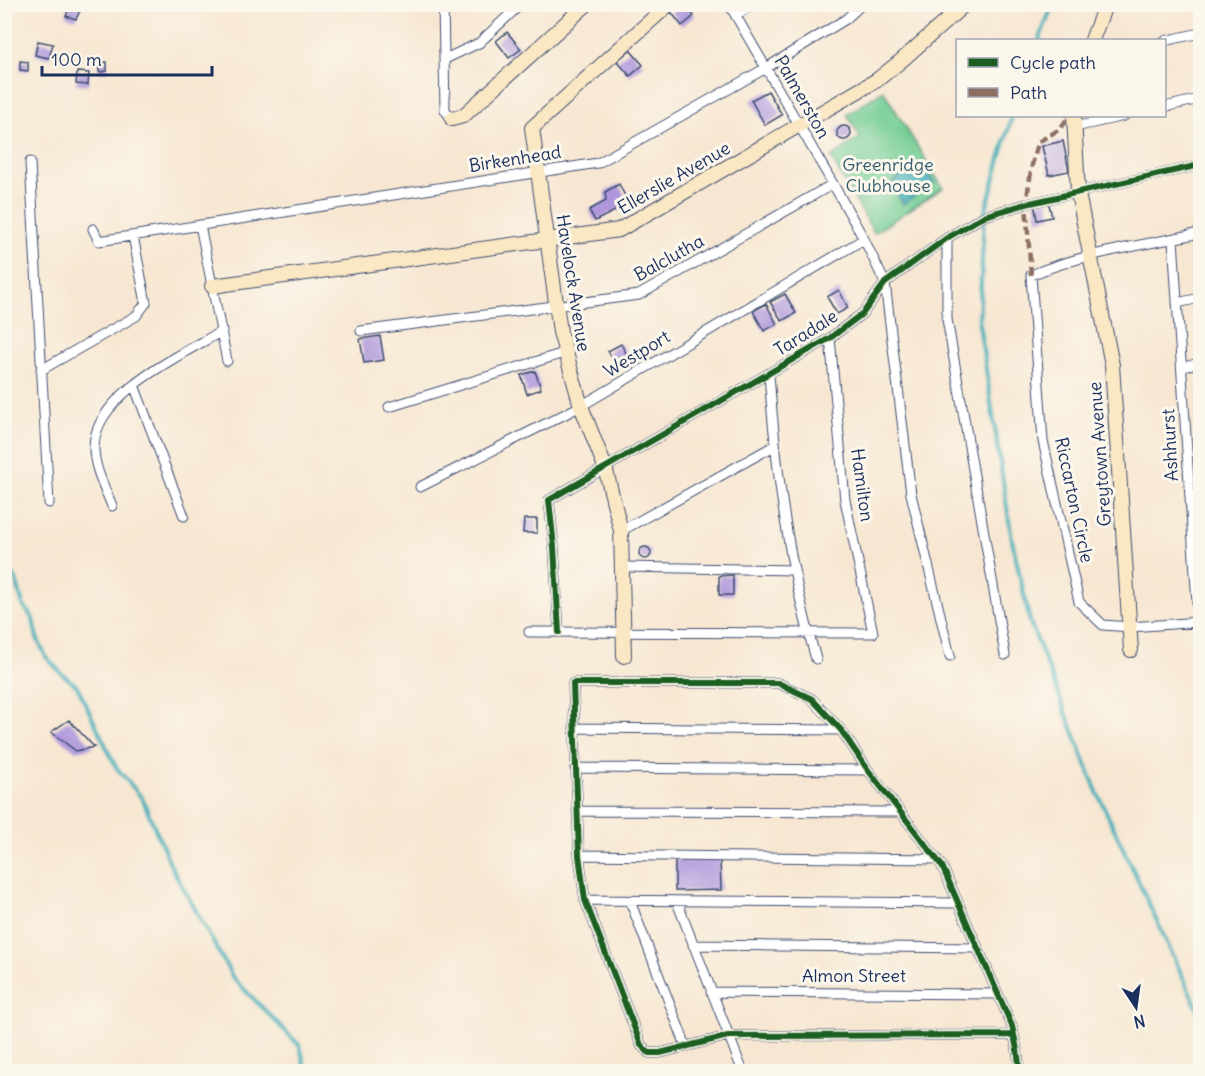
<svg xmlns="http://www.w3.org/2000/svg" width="1205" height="1076" font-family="Delius,sans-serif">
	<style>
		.green { fill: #73cd94; stroke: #477e79; stroke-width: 1.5 }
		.water { fill: #3eaeb9; stroke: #2c6e8c; stroke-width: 1.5 }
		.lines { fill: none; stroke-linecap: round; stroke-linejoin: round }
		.stream { stroke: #3eaeb9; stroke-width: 4 }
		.building { fill: #ae97db }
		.street-casing { stroke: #3c4b6f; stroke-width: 11 }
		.secondary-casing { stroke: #3c4b6f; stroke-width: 16 }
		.street { stroke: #fff; stroke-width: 9 }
		.secondary { stroke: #fae7c3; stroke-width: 14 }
		.quiet { stroke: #8d6e63; stroke-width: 4.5; stroke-dasharray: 9 4.5; stroke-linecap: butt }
		.cycleway-casing { stroke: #fbf7ec; stroke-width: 10 }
		.cycleway { stroke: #1b5e20; stroke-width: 6 }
		.labels { text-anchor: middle; stroke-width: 6; stroke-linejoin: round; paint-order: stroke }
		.street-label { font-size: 18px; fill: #1b2f5e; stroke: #fbf7ec }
		.park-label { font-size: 18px; fill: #355e6e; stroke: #fbf7ec }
	</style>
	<rect width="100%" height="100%" fill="#fbf7ec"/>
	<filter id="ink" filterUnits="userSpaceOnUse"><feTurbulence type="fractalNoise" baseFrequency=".0167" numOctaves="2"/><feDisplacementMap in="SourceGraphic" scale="12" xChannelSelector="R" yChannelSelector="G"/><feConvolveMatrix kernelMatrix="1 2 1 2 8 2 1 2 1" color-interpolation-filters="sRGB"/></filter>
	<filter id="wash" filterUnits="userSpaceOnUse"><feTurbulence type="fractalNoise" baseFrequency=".008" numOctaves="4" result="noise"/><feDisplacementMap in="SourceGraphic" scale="24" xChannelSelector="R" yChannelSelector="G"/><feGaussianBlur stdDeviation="1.35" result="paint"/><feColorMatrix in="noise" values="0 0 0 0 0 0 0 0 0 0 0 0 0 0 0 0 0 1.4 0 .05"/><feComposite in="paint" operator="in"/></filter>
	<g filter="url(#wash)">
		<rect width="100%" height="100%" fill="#f7e7d2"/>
		<path class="green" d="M883,90L943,188L874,233L831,158L860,137L847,115Z"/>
		<path class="water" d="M906,163L911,170L921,163L934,183L903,204L891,184L899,178L894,170Z"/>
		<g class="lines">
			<path class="stream" d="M1039,40L1053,4
				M1012,116L984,216L979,324L1012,540L1030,622L1097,792L1200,1014
				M4,560L16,580L23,605L33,619L37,638L46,657L62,674L77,686L116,767L142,798L172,868L233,978L300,1046L306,1072"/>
		</g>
		<g id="blocks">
			<path class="building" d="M71,4H83L76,19L66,16Z
				M680,4H685L694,16L682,26L671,12Z
				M507,32L521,49L509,58L496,41Z
				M38,41L53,44L49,58L35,55Z
				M630,50L643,65L630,76L617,61Z
				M20,61L28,62V71L20,70Z
				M107,62V71L99,72V63Z
				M77,72L89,73L88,85L76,84Z
				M768,91L782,115L765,125L751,100Z
				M837 133a7 7 0 1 1 14 0a7 7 0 1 1-14 0Z
				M1063,141L1069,171L1049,175L1042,146Z
				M619,184L629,204L595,221L589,210L606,201L605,192Z
				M1048,200L1052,217L1037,220L1034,203Z
				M839,290L848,308L837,314L827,297Z
				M785,294L796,313L782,321L770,302Z
				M766,304L777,324L764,331L753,311Z
				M380,336L384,360L364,363L360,339Z
				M621,344L631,362L618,369L608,351Z
				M535,371L541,389L527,394L521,375Z
				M524,519H537V533H523Z
				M639 553a6 6 0 1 1 12 0a6 6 0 1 1-12 0Z
				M733,575V595H719V576Z
				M69,720L94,747L76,751L51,732Z
				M720,858L721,890L675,891V859Z"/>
		</g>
	</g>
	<g filter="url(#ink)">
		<use href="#blocks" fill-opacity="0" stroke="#3c4b6f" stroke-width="1.5"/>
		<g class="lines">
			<defs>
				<path id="street" d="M443,4L445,110L452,119
					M729,4L833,184L864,239L885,283L911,494L950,656
					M736,15L753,4
					M1164,41L1200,33
					M445,59L479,43L521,4
					M1164,107L1200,99
					M1075,127L1124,116
					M30,162L49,503
					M200,225L227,361
					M93,229L99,241L598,163L766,68L846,19L862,4
					M1200,233C1144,245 1084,253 1031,275L1043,441L1079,602L1103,625L1130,627L1200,622
					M947,238V319L1005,655
					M1173,239L1200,649
					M1177,303L1200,298
					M361,331L639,295L833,184
					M1183,367L1200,363
					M41,370L136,316L146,303L133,236
					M769,374C776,470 788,566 816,659
					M134,385L184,516
					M389,407L564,353
					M420,487L581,406L864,239
					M112,506C105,488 94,468 94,448C93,395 181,355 222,331
					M621,531L774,446
					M622,567L794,570
					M529,632L873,633L845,500L830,338
					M559,632L554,547L549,500L830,338L863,313L885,283L947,238L984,216L1026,204L1200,165
					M574,728L841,730
					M575,768L868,770
					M577,811L900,812
					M579,855L937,859
					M585,900L957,903
					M630,901L686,1046
					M677,902L743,1072
					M693,945L978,948
					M711,992L997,994
					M1014,1035L728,1036L660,1053H649L641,1045L585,900L579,855L573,683H778L812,699L841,730L868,770L942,866L1012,1026C1015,1041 1020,1057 1019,1072"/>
				<path id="secondary" d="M1092,40L1104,8L1107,4
					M1074,116L1078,193L1112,365L1131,650
					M452,119L463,116L587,4
					M212,286L619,230L877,80L902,60L965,4
					M624,656L621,531L605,467L581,406L560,332L532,128L669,4"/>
			</defs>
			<use href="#street" class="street-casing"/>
			<use href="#secondary" class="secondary-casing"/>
			<use href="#street" class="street"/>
			<use href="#secondary" class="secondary"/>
			<path class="quiet" d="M1031,275L1026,204L1032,165L1038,142L1060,129L1069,116"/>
			<defs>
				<path id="cycleway" d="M559,632L554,547L549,500L830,338L863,313L885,283L947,238L984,216L1026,204L1200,165
					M1014,1035L728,1036L660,1053H649L641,1045L585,900L579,855L573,683H778L812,699L841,730L868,770L942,866L1012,1026C1015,1041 1020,1057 1019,1072"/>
			</defs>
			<use href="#cycleway" class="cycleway-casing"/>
			<use href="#cycleway" class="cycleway"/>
		</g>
	</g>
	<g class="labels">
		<g class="street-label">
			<text transform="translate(802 97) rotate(60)" y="6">Palmerston</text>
			<text transform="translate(515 159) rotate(-9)" y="6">Birkenhead</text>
			<text transform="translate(674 178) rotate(-30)" y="6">Ellerslie Avenue</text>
			<text transform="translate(669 258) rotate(-29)" y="6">Balclutha</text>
			<text transform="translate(573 283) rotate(81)" y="6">Havelock Avenue</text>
			<text transform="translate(806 333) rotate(-32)" y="6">Taradale</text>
			<text transform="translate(637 354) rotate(-31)" y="6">Westport</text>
			<text transform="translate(1170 445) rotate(-93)" y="6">Ashhurst</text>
			<text transform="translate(1100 454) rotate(-94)" y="6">Greytown Avenue</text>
			<text transform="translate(862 485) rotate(82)" y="6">Hamilton</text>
			<text transform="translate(1074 500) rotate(78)" y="6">Riccarton Circle</text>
			<text x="854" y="982">Almon Street</text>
		</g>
		<g class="park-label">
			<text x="888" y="171">Greenridge<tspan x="888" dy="21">Clubhouse</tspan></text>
		</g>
	</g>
	<rect width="1205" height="1076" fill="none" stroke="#fbf7ec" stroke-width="24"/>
	<rect x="956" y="39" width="210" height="78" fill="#fbf7ec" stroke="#a1a7b3" stroke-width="1.5"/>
	<rect x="968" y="58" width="30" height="9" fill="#1b5e20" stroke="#a1a7b3" stroke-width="1.5"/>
	<text x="1010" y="69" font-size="18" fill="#1b2f5e">Cycle path</text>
	<rect x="968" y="88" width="30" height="9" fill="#8d6e63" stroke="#a1a7b3" stroke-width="1.5"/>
	<text x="1010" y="99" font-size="18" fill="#1b2f5e">Path</text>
	<g transform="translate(1136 1007) rotate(167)" stroke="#fbf7ec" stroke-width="4.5" paint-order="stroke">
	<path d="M0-4.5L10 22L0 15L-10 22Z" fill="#1b2f5e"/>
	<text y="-9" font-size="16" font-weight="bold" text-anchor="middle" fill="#1b2f5e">N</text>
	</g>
	<path d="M42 66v9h170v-9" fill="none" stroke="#1b2f5e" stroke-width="3"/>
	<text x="51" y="66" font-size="18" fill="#1b2f5e" stroke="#fbf7ec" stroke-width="4.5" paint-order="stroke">100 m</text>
</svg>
